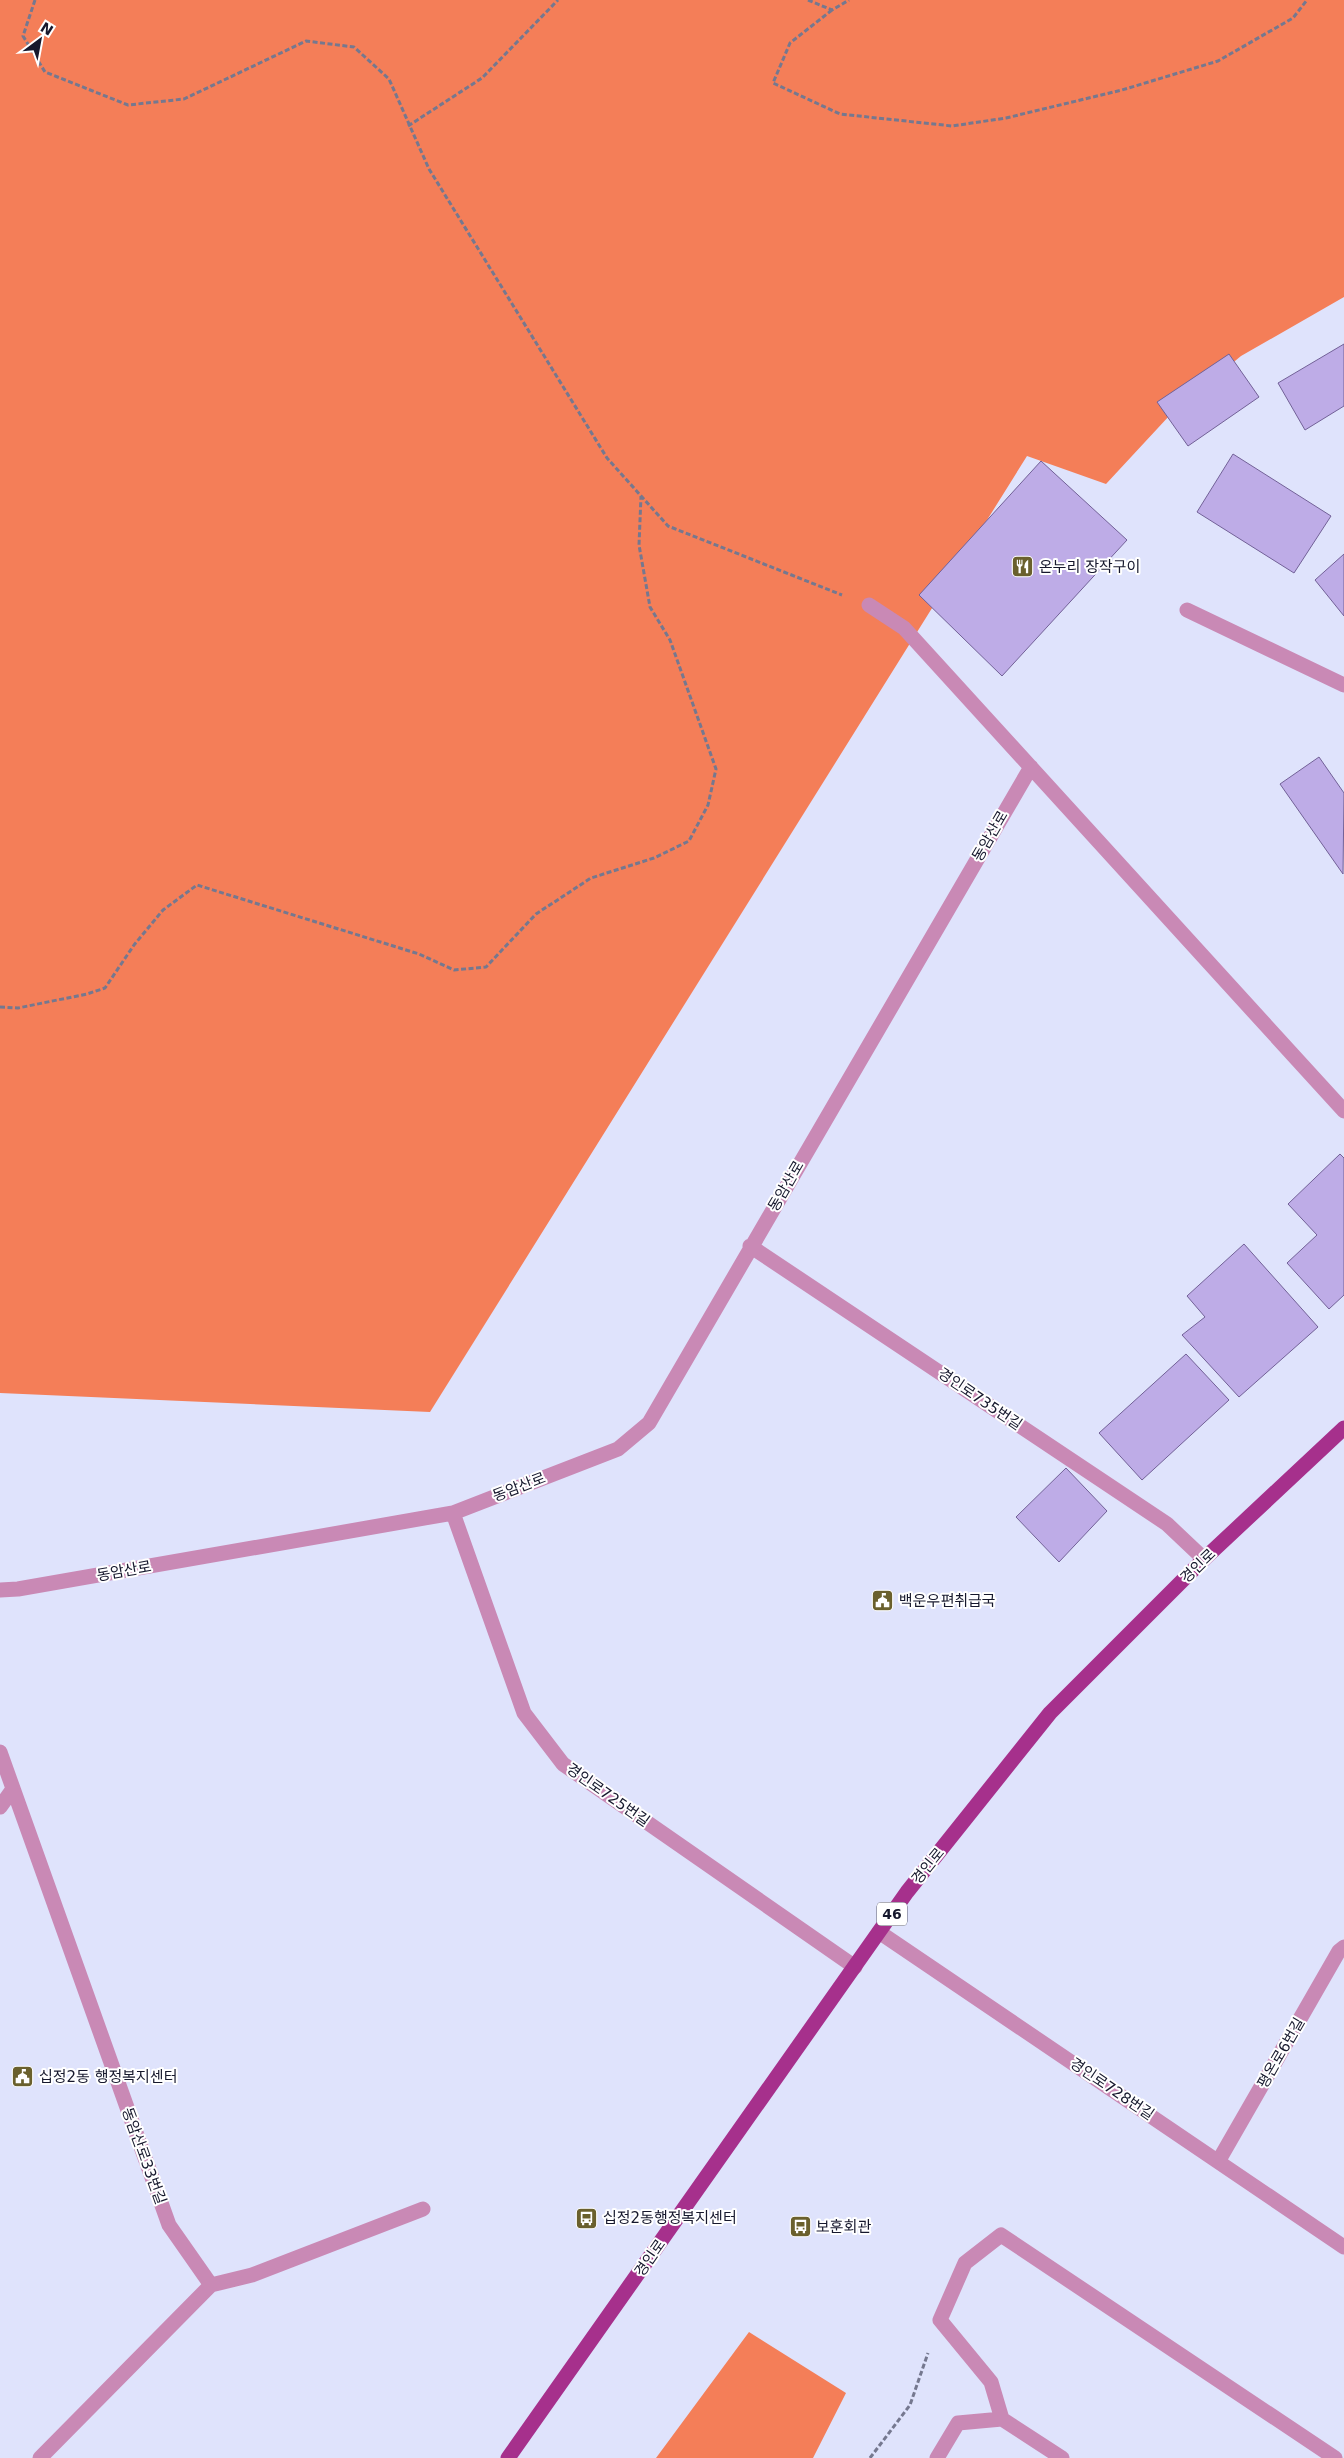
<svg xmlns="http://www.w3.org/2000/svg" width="1344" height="2458" font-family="'DejaVu Sans','Noto Sans KR',sans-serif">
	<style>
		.forest { fill: #f47e58 }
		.building { fill: #beace7; stroke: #726197 }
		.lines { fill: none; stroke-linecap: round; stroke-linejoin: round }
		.path { stroke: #75788f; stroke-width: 3; stroke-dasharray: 5 2.5; stroke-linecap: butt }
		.lane { stroke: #c989b5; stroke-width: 15 }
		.primary { stroke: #a6308c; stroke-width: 15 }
		.labels { text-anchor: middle; stroke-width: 4; stroke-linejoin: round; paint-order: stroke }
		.shield { fill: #fff; stroke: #5c5d6c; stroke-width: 1 }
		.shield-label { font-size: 14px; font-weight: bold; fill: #16182d }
		.poi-label { font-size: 15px; fill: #16182d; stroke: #fff; text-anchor: start }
		.street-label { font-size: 15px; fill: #16182d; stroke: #fff }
	</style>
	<rect width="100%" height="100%" fill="#dfe3fc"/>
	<path class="forest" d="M0,0H1344V297L1241,356L1170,415L1106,484L1027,456L430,1412L0,1393Z
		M749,2332L846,2393L813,2458H656Z"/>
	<path class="building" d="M1344,344V406L1305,430L1278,383Z
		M1229,354L1259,397L1188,446L1157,402Z
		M1233,454L1331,516L1294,573L1197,512Z
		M1041,461L1127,540L1002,676L919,595Z
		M1344,554V616L1315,580Z
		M1319,757L1344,793L1343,874L1280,784Z
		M1340,1154L1344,1158V1295L1329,1309L1287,1263L1317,1235L1288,1204Z
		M1244,1244L1318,1327L1239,1397L1182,1335L1205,1317L1187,1296Z
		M1186,1354L1229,1400L1142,1480L1099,1433Z
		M1066,1468L1107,1511L1059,1562L1016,1517Z"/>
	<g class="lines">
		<path class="path" d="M35,0L23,36L45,72L128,105L184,99L306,41L354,47L389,79L429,169L607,458L668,526L842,595
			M808,0L832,10L849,0
			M832,10L790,43L773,83L840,114L952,126L1006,118L1122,90L1218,61L1293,18L1307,0
			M408,126L482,78L558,0
			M0,1007L18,1008L87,994L105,988L134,945L163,910L197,885L419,954L454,970L486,967L536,914L591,878L654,858L689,841L708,805L716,769L670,640L650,607L639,545L641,496
			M870,2458L910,2405L928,2353"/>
		<path class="lane" d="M869,605L904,628L1344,1111
			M1187,610L1344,685
			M750,1246L1167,1524L1204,1559
			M453,1513L524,1713L563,1764L855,1967
			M0,1590L18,1589L453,1513L618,1449L649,1423L1031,767
			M0,1752L169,2225L211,2285L40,2458
			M0,1807L13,1789
			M879,1932L1344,2247
			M1219,2160L1339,1951L1344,1947
			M211,2285L252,2275L423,2209
			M937,2458L958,2423L1002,2419
			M1062,2458L1002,2419L991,2382L940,2320L965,2263L1001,2235L1335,2458"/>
		<path class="primary" d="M508,2458L907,1892L1050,1713L1204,1559L1344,1428"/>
	</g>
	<defs>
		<symbol id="restaurant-square" viewBox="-11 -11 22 22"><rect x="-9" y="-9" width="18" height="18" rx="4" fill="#6a602d" stroke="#fff"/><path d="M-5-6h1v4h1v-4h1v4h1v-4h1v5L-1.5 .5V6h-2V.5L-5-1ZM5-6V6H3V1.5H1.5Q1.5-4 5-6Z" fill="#fff"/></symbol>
		<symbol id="civic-square" viewBox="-11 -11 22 22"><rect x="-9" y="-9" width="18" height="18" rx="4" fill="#6a602d" stroke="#fff"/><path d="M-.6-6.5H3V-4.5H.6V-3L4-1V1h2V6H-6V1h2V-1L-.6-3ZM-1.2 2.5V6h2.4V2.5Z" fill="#fff"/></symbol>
		<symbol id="bus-square" viewBox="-11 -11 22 22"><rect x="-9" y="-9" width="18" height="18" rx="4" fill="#6a602d" stroke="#fff"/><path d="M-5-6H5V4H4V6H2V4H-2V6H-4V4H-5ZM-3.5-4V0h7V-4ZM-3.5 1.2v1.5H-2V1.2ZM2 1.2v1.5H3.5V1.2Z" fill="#fff"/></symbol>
	</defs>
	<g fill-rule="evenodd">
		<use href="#restaurant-square" x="1010" y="554" width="25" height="25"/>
		<use href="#civic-square" x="870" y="1588" width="25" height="25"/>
		<use href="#civic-square" x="10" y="2064" width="25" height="25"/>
		<use href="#bus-square" x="574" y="2206" width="25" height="25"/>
		<use href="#bus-square" x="788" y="2214" width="25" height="25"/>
	</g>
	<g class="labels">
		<rect class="shield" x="877" y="1902.5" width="30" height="23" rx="4"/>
		<g class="shield-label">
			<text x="892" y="1919">46</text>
		</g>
		<g class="poi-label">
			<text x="1039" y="572">온누리 장작구이</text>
			<text x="899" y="1606">백운우편취급국</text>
			<text x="39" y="2082">십정2동 행정복지센터</text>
			<text x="603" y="2223">십정2동행정복지센터</text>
			<text x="816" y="2232">보훈회관</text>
		</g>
		<g class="street-label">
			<text transform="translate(990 836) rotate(-60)" y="5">동암산로</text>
			<text transform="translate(786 1186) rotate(-60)" y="5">동암산로</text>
			<text transform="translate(980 1399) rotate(34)" y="5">경인로735번길</text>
			<text transform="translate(519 1487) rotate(-21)" y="5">동암산로</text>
			<text transform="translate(1198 1566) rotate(-44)" y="5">경인로</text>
			<text transform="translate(124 1571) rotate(-10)" y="5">동암산로</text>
			<text transform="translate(608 1795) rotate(35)" y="5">경인로725번길</text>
			<text transform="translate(928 1866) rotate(-51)" y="5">경인로</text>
			<text transform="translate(1281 2053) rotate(-60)" y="5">평온로6번길</text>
			<text transform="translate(1112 2089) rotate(34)" y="5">경인로728번길</text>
			<text transform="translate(144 2156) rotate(70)" y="5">동암산로33번길</text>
			<text transform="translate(650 2258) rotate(-55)" y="5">경인로</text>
		</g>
	</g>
	<g transform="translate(40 40) rotate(32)" stroke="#ffffff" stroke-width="4" paint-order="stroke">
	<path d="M0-4L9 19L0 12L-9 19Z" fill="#16182d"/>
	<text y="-8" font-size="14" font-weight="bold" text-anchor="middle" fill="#16182d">N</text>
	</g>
</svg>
